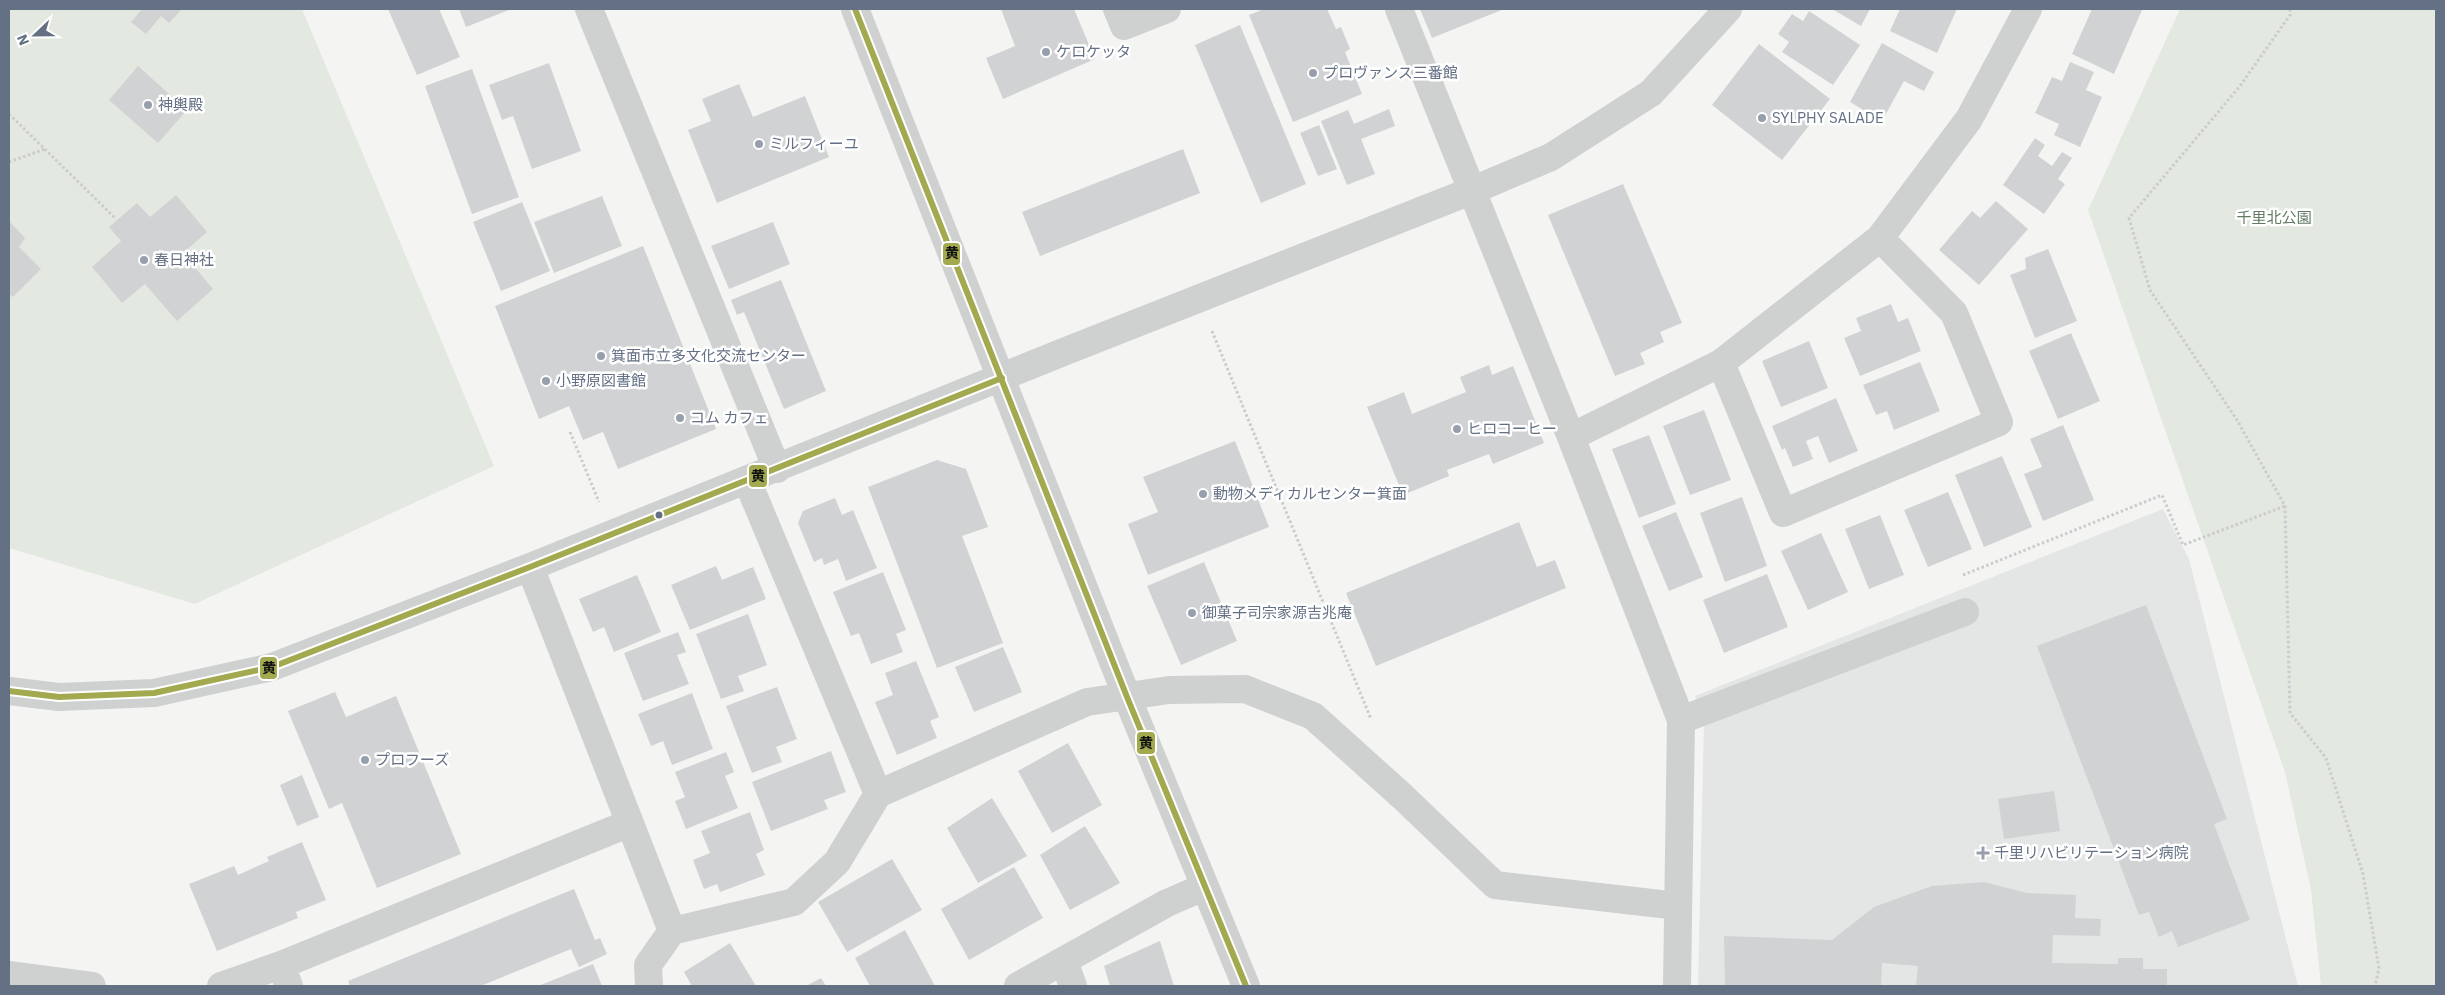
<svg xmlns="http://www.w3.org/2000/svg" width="2445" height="995" font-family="'IBM Plex Sans','Noto Sans JP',sans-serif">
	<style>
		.built { fill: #e4e6e5 }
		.green { fill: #e3e8e1 }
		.building { fill: #d1d2d3 }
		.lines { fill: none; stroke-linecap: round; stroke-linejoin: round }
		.path { stroke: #cbcccd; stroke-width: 3; stroke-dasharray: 2.5 2.5; stroke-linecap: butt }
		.minor { stroke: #cfd0d0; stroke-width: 28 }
		.bus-1-casing { stroke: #fff; stroke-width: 10 }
		.bus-1 { stroke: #a2a94f; stroke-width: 6 }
		.poi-dot { fill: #969fab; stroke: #fff; stroke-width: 2 }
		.bus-dot { fill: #647084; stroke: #fff; stroke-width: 2 }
		.labels { text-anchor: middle; stroke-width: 5; stroke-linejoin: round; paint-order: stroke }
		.poi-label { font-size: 15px; fill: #647084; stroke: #fff; text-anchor: start }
		.park-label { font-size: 15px; fill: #637b63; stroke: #fff }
		.line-badge { stroke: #fff; stroke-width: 2 }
		.pale-badge-label { font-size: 14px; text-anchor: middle; font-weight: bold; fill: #111 }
	</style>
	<rect width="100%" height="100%" fill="#f4f5f3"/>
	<path class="built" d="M2163,509L2189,559L2298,986H1698L1704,720L1695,696Z"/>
	<path class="green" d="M9,9H302L494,466L195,604L9,548Z
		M2180,9H2436V986H2321L2311,890L2285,772L2088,210Z"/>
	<path class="building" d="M142,9H182L169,23L161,16L146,34L131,22Z
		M388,9H439L460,57L417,75Z
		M459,9H511L466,27Z
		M1001,9H1074L1095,59L1003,99L986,58L1015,46Z
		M1264,9H1327L1336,29L1341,27L1350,49L1345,52L1362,94L1293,122L1249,15Z
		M1420,9H1504L1432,38Z
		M1832,9H1870L1861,26Z
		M1900,9H1957L1937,53L1890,31Z
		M2092,9L2142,10L2114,74L2072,54Z
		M1809,11L1860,45L1833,85L1782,52L1789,42L1778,34L1792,14L1803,21Z
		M1240,25L1306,184L1261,203L1195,45Z
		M1882,43L1934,72L1924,91L1904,81L1882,121L1850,102Z
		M1759,44L1830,99L1782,160L1712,105Z
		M2070,62L2094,72L2086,90L2102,97L2080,147L2054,135L2059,124L2035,113L2052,77L2062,81Z
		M549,63L581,151L532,169L513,116L502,120L489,85Z
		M138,66L187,110L158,143L109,100Z
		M472,69L519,197L472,214L425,86Z
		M739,84L753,117L805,96L829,157L717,203L688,130L711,121L702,99Z
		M1389,109L1395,126L1361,139L1375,174L1347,185L1321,121L1348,110L1354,124Z
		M1319,125L1337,169L1318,176L1300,133Z
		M2035,138L2045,145L2038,156L2052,166L2062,152L2072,158L2058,179L2065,184L2044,214L2003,185Z
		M1183,149L1200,193L1040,256L1022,212Z
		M1623,184L1682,323L1660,332L1664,342L1640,353L1645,364L1615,376L1548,215Z
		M176,195L207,232L183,253L213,289L177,321L145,284L122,303L92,267L121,241L109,227L137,203L150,217Z
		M602,196L622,246L554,273L534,222Z
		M1996,201L2028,229L1979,285L1939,250L1972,211L1980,218Z
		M522,202L550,271L501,291L473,222Z
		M9,221L25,238L19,247L41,269L13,297L9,294Z
		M773,222L790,264L729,289L711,246Z
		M643,246L716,429L618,469L603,432L583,440L569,406L539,419L495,306Z
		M2048,249L2077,321L2035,338L2010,275L2026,269L2025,258Z
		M781,280L826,391L784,409L744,312L737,315L731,300Z
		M1891,304L1898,322L1908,318L1921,351L1860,376L1844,338L1861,331L1856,318Z
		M2071,333L2100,401L2058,419L2029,351Z
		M1809,341L1828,388L1781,407L1762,361Z
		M1920,362L1940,411L1894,430L1887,411L1876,415L1863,385Z
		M1489,365L1492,375L1513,366L1544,443L1493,464L1489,454L1447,470L1449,476L1403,495L1367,407L1404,392L1412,414L1466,392L1460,377Z
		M1836,398L1858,451L1829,463L1818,436L1806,441L1813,459L1793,467L1785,448L1782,450L1772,426Z
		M1704,410L1731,480L1690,495L1663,426Z
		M2063,425L2094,500L2043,521L2024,474L2042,467L2030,439Z
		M1649,435L1676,504L1639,518L1612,449Z
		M1235,441L1269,527L1148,575L1128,524L1158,512L1143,477Z
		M2002,456L2032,527L1984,547L1955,475Z
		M937,460L966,469L988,527L962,536L1003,643L937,668L868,487Z
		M1948,492L1972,549L1928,567L1904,510Z
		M1742,497L1767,566L1725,582L1700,513Z
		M835,498L842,515L853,510L877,568L846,581L838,559L824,565L822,558L814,562L798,523L803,511Z
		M1676,512L1703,577L1669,591L1642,526Z
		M1880,515L1904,575L1869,589L1845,529Z
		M1519,522L1537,567L1555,560L1566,588L1376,666L1346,593Z
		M1821,533L1848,592L1808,610L1781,551Z
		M1204,562L1237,641L1181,665L1147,586Z
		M716,566L722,580L753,567L766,599L690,630L671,585Z
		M883,572L906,630L896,634L903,652L871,664L859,633L851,636L833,592Z
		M1767,574L1788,627L1724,653L1703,600Z
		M637,575L661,632L614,652L604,627L593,632L579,599Z
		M2146,605L2227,819L2214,824L2250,920L2178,947L2172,931L2159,937L2149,912L2139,915L2037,646Z
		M748,614L767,665L738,676L744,691L721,699L696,634Z
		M678,632L686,652L677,655L689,684L643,701L624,653Z
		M1003,647L1022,692L974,712L955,667Z
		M916,661L939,717L930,721L937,738L897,755L875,702L893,695L885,673Z
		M777,687L797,739L776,747L782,762L752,773L726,706Z
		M335,692L346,717L396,696L461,854L377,888L342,803L329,809L288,711Z
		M692,693L713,749L672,765L663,741L651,746L638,714Z
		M1068,743L1102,805L1052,833L1018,771Z
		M831,751L846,792L824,800L828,809L771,831L752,782Z
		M726,752L734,772L725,776L738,808L686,829L675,801L685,797L675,772Z
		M302,775L319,817L297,826L280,785Z
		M2054,791L2060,831L2004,839L1998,799Z
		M992,798L1027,856L978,883L947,828Z
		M750,812L764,850L756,854L765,875L720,892L717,884L704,889L693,860L710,853L701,831Z
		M1085,826L1120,883L1070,910L1040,855Z
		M302,842L326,900L296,912L298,918L217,951L189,884L234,866L238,875L269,861L267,857Z
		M892,859L922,910L847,952L818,902Z
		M1014,867L1043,918L969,960L941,909Z
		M1984,882L2027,893L2076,895L2075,918L2101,919L2100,936L2053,935L2052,963L2118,964V958H2143V969H2167V986H1916L1918,966L1882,963L1881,986H1725L1724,936L1832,940L1874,907L1932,886Z
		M574,889L595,940L600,938L607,954L579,967L571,949L483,985V986H350L348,981Z
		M905,930L935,986H870L855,958Z
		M1160,941L1174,986H1110L1104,966Z
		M730,943L756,986H692L684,972Z
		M593,964L602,986H538Z
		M821,978L826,986H806Z"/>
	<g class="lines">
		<path class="path" d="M2290,9V15L2240,86L2129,218L2150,290L2237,420L2285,506L2290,713L2326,758L2363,874L2379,968L2375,986
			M9,114L115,218
			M9,162L45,149
			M1212,331L1371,719
			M570,432L599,502
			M1963,575L2162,495L2183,545L2285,506"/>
		<path class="minor" d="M589,9L777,469
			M855,9L1127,697L1246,986
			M1117,9L1124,26L1167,9
			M1399,9L1571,437L1681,720L1677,986
			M1721,363L1783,513L1999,422L1954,313L1880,238
			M1571,437L1721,363L1880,238L1969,119L2028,9
			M747,480L878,794
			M530,567L672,931
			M9,691L59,697L154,693L272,667L530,567L1066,351L1471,191L1551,157L1651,93L1728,9
			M1681,720L1965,612
			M1064,961L1073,986
			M281,965L289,986
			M9,975L92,986
			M221,986L281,965L630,823
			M649,986L648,965L672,931L794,902L837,862L878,794L1087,702L1169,690L1245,689L1313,716L1403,797L1495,885L1678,906
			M1018,986L1167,903L1204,887"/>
		<defs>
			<path id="bus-1" d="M855,9L1127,697L1246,986
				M9,691L59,697L154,693L272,667L530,567L1002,378"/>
		</defs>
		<use href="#bus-1" class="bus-1-casing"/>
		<use href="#bus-1" class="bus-1"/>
	</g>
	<g class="poi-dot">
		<circle cx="1046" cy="52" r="5"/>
		<circle cx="1313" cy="73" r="5"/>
		<circle cx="148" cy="105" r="5"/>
		<circle cx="1762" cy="118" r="5"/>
		<circle cx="759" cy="144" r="5"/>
		<circle cx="144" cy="260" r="5"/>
		<circle cx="601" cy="356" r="5"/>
		<circle cx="546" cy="381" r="5"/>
		<circle cx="680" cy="418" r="5"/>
		<circle cx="1457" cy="429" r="5"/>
		<circle cx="1203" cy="494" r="5"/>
		<circle cx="1192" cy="613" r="5"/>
		<circle cx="365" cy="760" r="5"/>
		<path d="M1980.5 845.5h5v5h5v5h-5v5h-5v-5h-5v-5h5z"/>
	</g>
	<circle class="bus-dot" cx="659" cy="515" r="4.5"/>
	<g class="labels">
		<g class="poi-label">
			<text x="1056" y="57">ケロケッタ</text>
			<text x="1323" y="78">プロヴァンス三番館</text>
			<text x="158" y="110">神輿殿</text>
			<text x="1772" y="123">SYLPHY SALADE</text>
			<text x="769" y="149">ミルフィーユ</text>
			<text x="154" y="265">春日神社</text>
			<text x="611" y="361">箕面市立多文化交流センター</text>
			<text x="556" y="386">小野原図書館</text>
			<text x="690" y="423">コム カフェ</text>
			<text x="1467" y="434">ヒロコーヒー</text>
			<text x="1213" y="499">動物メディカルセンター箕面</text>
			<text x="1202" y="618">御菓子司宗家源吉兆庵</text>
			<text x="375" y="765">プロフーズ</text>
			<text x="1994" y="858">千里リハビリテーション病院</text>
		</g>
		<g class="park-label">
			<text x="2274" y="223">千里北公園</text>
		</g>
	</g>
	<g class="line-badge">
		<rect x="942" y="242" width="19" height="24" rx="5" fill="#a2a94f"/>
		<rect x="748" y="464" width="20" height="24" rx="5" fill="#a2a94f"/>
		<rect x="259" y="656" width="19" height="24" rx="5" fill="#a2a94f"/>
		<rect x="1136" y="731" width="20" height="24" rx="5" fill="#a2a94f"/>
	</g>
	<g class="pale-badge-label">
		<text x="952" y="258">黄</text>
		<text x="758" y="481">黄</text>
		<text x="269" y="673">黄</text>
		<text x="1146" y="748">黄</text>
	</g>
	<rect width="2445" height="995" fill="none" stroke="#647084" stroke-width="20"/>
	<g transform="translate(35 35) rotate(248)" stroke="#ffffff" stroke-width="4" paint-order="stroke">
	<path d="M0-4L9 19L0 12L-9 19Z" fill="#647084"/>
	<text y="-8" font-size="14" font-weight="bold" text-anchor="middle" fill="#647084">N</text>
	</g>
</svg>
